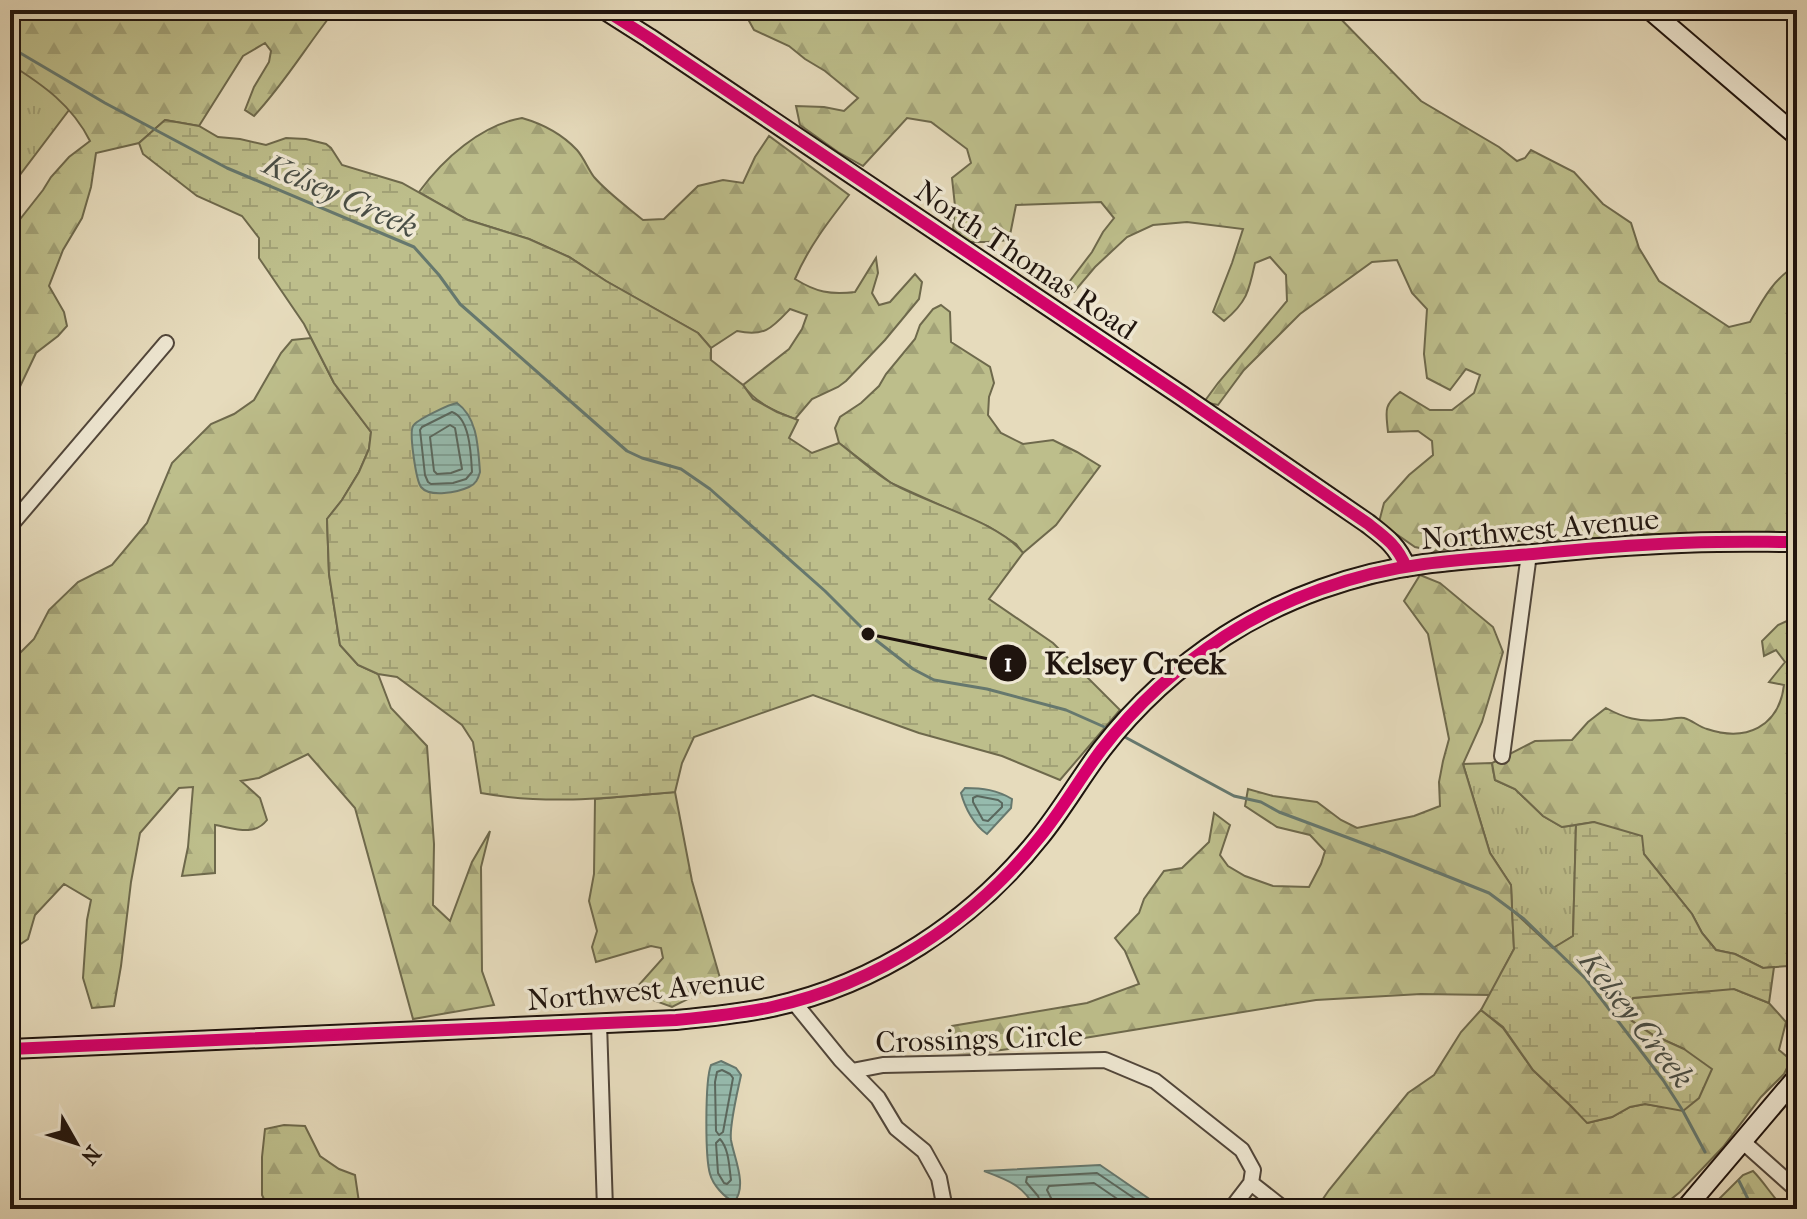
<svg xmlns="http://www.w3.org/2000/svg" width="1807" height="1219" font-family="'IM FELL French Canon',serif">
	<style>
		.grass { fill: url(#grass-tufts); stroke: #6e694c; stroke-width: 2 }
		.forest { fill: url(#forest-firs); stroke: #6e694c; stroke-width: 2 }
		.wetland { fill: url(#wetland-marsh); stroke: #6e694c; stroke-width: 2 }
		.water { fill: url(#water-rules); stroke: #66786e; stroke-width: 2 }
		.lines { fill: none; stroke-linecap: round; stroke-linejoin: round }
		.shore { stroke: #5a685e; stroke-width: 2 }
		.stream { stroke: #66786e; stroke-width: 3 }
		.street-casing { stroke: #51463a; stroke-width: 18 }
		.secondary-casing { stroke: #1f140e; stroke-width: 22 }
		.street { stroke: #efe8d3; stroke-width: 14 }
		.secondary { stroke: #efe8d3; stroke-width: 18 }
		.cycleway-casing { stroke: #efe8d3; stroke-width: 17 }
		.cycleway { stroke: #d6006c; stroke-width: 12 }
		.labels { text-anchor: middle; stroke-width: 7; stroke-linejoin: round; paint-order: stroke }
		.street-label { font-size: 30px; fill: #1f140e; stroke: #efe8d3 }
		.water-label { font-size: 32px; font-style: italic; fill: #494e46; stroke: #efe8d3 }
		.leader { fill: none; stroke: #1f140e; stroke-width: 3 }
		.callout-dot { fill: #1f140e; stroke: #efe8d3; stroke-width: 3 }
		.mark-label { font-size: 24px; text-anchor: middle; font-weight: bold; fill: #fff }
		.callout-label { font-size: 32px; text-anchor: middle; font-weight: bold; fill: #1f140e; stroke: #efe8d3; stroke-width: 7; stroke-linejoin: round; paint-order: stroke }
	</style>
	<defs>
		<pattern id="grass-tufts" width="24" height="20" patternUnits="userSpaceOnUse" patternTransform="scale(2)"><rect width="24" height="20" fill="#bdbe8b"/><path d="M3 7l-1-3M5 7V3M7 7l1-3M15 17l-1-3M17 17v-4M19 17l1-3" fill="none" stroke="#a2a277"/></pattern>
		<pattern id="forest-firs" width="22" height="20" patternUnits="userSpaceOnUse" patternTransform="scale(2)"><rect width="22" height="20" fill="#bdbe8b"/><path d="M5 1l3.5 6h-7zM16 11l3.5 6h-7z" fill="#a2a277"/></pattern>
		<pattern id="wetland-marsh" width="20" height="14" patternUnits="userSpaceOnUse" patternTransform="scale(2)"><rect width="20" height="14" fill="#bdbe8b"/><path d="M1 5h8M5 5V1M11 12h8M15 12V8" fill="none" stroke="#a2a277"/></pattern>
		<pattern id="water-rules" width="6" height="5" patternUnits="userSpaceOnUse" patternTransform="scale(2)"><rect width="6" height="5" fill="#96bbae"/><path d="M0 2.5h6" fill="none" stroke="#81a094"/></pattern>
	</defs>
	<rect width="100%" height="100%" fill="#e6dbbc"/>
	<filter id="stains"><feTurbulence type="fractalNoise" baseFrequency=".0025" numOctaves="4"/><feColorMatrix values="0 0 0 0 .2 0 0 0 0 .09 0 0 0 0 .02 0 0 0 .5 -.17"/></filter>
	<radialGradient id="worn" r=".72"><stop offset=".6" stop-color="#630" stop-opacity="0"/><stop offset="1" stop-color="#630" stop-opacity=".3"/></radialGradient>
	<path class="grass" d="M10,64C31,77 54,90 69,110L10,188Z
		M1492,763L1495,780L1515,789L1543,816L1562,827L1576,825L1573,936L1554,948L1512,910L1511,885L1490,853L1463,764Z"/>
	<path class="forest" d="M10,10H39L45,13L73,16L80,10H335C307,45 285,83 254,116L245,110L254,87L269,62L271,51L265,43L243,56L199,126L165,120L139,143L96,153L91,187L82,218L63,250L49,286L64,312L67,326L58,336L36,353L17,393L10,399V232L43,190L51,177L69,157L90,141C72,105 43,85 10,64Z
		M743,10H1332L1421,101L1499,147L1517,161L1525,158L1531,150L1574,172L1603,204L1631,223L1639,248L1659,281L1729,327L1750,322C1763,299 1774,278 1797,265V534H1652L1581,539L1488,542L1434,551L1415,547L1379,522L1384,503L1409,475L1433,455L1432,441L1418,431L1388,432C1386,411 1383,406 1400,392L1430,410H1452L1474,393L1480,375L1466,369L1450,390L1427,378L1424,354L1427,309L1412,293L1397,260L1372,262L1300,314L1244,370L1218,405L1204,402L1218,383L1287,301L1286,275L1270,257L1255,263C1249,291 1247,302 1224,321L1213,312L1232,263L1243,229L1187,222L1153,225L1127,237L1095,267L1074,292L1063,290L1092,252L1103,232L1114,218L1101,202L1016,205L1009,240L987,242H968L953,229L955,206L952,178L971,163L967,149L931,122L907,118L863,166L838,152L800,125L796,106L824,107L844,111L858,98L825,71L805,59L789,46L754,30Z
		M522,118C543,124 562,134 577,150C584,158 588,169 594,177C608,193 626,206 643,220L664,219L698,186L723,180L743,183L755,157L769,136L849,195C828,222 808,248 795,279C816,292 830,295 855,292L876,258L878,273L872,293L879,305L890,302L915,274L922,282L919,299L885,340L846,381L838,387L812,399L795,419C774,411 756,403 743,385L789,349L802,329L807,315L790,309C772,328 765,337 737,331L711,348L698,333L606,281L569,257L529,239L468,220L419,192C443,159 481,125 522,118Z
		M941,305L950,312L951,342L990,367L994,383L989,397L988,415L1001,433L1023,444L1053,440L1077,452L1100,466L1056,525L1023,553L1016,544L989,527L891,483L839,443L835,428L840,417L861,403L879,386L886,374L915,339L920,325L933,309Z
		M311,338L334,383L371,432L369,449L359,472L342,500L327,519L329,574L340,645L358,665L378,674L391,708L427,746L434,844L433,905L450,921L472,862L490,831L481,867L482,971L494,1005L413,1019L355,808L308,754L259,778L241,781L260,798L267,820C254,837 234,828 215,825V873L182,876L188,847L193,787L179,788L140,833L131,882L121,966L114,1006L92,1008L83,978L87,920L91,900L64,884L35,915L28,939L10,951V663L34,639L49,610L78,582L112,565L147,523L172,463L211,424L234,414L254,400L281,353L292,340Z
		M1420,575L1440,583L1493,627L1503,652L1482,722L1463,764L1490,853L1511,885L1514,949L1490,995L1421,994L1316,1000L1054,1043L979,1053L955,1052L941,1040L952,1026L1087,1003L1139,984L1125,951L1115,938L1139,913L1144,899L1164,871L1182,868L1209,842L1214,813L1230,825L1220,855L1228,866L1245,876L1273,886L1309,887L1321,864L1325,851L1310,835L1277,827L1245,806L1248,789L1273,796L1317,802L1341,820L1357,828L1414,816L1440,806L1439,782L1443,761L1449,739L1428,634L1404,601Z
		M1797,585V968L1788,966L1763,968L1735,954L1716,950L1702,933L1692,914L1644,854L1594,822L1562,827L1543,816L1515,789L1495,780L1492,763L1535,741L1572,740L1588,722L1606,708C1624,718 1639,722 1660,720C1667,720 1677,717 1684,718C1692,720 1699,727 1707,729C1746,742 1779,727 1784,685L1769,682L1785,662L1776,650L1764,656L1762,641L1778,625L1787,621L1793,601L1791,587Z
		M675,792L692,881L720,978L698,994L672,1007L650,999L638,986L663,958L661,948L651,946L596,962L592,947L597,931L589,901L594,874L595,799Z
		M1732,988L1769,1003L1786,1022L1779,1050L1791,1060L1784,1074L1761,1097L1723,1147L1680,1192L1659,1209H1316L1329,1190L1408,1093L1434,1075L1461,1032L1481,1010L1503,1028L1533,1070L1571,1106L1588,1123L1612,1117L1630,1107L1645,1104L1684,1110V1049L1653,1035L1623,1015L1633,998Z
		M284,1125L305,1126L320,1156L339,1169L355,1175L360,1209H269L262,1195V1157L265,1129Z
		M1753,1171C1765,1183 1773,1198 1785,1209H1709L1743,1175Z"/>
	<path class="wetland" d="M165,120L199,126L218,137L240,139L266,145L286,138L306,139L326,144L331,148L342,165L402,183L468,220L529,239L569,257L606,281L698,333L711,348V360L743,385L753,399L777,412L798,420L789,438L812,453L839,443C856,456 874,473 893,484C928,504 1000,522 1023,553L989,599L1053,643L1120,710L1060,780L1002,756L919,733L813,695L694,737L682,763L675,792C610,798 546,805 481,793L473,742L462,725L397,677L378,674L358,665L340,645L329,574L327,519L342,500L359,472L369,449L371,432L334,383L304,324L259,258V238L242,216L197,196L143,154L139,143Z
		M1594,822L1642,836L1644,854L1692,914L1702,933L1716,950L1735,954L1763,968L1774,967L1769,1003L1734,989L1633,998L1623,1015L1653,1035L1684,1049L1712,1069L1699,1098L1683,1111L1645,1104L1630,1107L1612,1117L1587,1123L1571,1106L1533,1070L1503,1027L1481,1010L1514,949L1512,910L1553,948L1573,936L1576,825Z"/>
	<path class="water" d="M457,403C478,418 478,448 480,472C478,479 476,484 469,487C458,492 430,498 421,487C416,480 409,433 413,426C416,420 450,404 457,403Z
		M965,788C983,788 997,790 1012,799L1011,808L987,834C974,825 965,808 961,793Z
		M721,1061L736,1068L741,1075C738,1090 729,1126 731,1140C734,1158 748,1186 734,1202C724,1197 713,1185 710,1174C705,1157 705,1080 711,1065Z
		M1100,1165L1164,1209H1036C1023,1185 1008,1180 984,1171Z"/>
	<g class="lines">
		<path class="shore" d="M452,412C470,418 471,455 472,472L466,479L453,483L431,484L428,482L425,475L420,430L422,427Z
			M450,425L455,428L462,469L451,473L437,474L434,471L430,437Z
			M977,796L998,800L1002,803V807L988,821L983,820L973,802V798Z
			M722,1070L730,1074L733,1078L723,1132L719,1135L716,1131L715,1082L717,1072Z
			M720,1139C729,1149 729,1166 731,1180L727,1184L724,1183L718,1173L716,1143Z
			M1043,1209L1038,1196L1026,1182L1027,1177L1097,1173L1150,1209
			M1053,1209L1052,1200L1047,1190L1049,1186L1094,1183L1132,1209"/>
		<path class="stream" d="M10,47L105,103L227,168L414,247L439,275L460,304L627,451L642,458L681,469L710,489L825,591L868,634L913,669L934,680L987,689L1066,710L1109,729
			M1123,736L1234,796L1261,802L1279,812L1389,853L1489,893L1524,919L1586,979L1663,1080L1683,1111L1705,1152
			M1739,1181L1750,1203L1757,1209"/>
		<defs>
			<path id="street" d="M10,526L166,343
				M1502,756L1529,554
				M793,1001L841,1060L878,1098L896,1128L924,1151L939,1178L945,1209
				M599,1023L605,1209
				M852,1071L883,1065L1105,1060L1155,1081L1242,1150L1253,1170L1251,1183
				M1742,1141L1797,1190
				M1251,1183L1284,1209
				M1231,1209L1251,1183"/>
			<path id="secondary" d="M605,10L649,38L1182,396L1367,523C1385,537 1397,545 1406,567
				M1650,10L1797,136
				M10,1049L676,1020C708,1017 740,1014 772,1007C877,984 972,922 1039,838C1062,810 1080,778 1102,749C1136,705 1179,666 1225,636C1284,598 1355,573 1424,564C1460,559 1497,557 1533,554C1582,549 1632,545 1681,543C1720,541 1758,542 1797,542
				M1685,1209L1797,1077"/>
		</defs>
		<use href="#street" class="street-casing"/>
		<use href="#secondary" class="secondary-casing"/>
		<use href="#street" class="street"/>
		<use href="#secondary" class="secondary"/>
		<defs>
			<path id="cycleway" d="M605,10L649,38L1182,396L1367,523C1385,537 1397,545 1406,567
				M10,1049L676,1020C708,1017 740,1014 772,1007C877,984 972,922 1039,838C1062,810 1080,778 1102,749C1136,705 1179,666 1225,636C1284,598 1355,573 1424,564C1460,559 1497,557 1533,554C1582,549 1632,545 1681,543C1720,541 1758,542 1797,542"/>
		</defs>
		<use href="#cycleway" class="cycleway-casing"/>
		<use href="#cycleway" class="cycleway"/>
	</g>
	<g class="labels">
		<g class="street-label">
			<text transform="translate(1026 260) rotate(34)" y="10">North Thomas Road</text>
			<text transform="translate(1540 529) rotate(-5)" y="10">Northwest Avenue</text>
			<text transform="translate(646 990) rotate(-5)" y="10">Northwest Avenue</text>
			<text transform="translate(979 1039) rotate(-2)" y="10">Crossings Circle</text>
		</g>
		<g class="water-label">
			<text transform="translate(341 195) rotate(24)" y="11">Kelsey Creek</text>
			<text transform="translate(1637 1019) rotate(52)" y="11">Kelsey Creek</text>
		</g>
	</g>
	<path class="leader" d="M868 634L1008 663"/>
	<g class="callout-dot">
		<circle cx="868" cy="634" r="8"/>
		<circle cx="1008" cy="663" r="20"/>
	</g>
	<g class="mark-label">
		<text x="1008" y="671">1</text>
	</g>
	<g class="callout-label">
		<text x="1135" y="674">Kelsey Creek</text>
	</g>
	<rect width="1807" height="1219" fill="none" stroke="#e6dbbc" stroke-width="40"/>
	<rect x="12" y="12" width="1783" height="1195" fill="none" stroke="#1f140e" stroke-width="4"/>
	<rect x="20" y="20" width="1767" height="1179" fill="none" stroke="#1f140e" stroke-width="2"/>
	<g transform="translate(76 1143) rotate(129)" stroke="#efe8d3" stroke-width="6" paint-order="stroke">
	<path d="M0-6L14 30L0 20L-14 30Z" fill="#1f140e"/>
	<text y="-12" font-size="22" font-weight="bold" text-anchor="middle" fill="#1f140e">N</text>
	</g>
	<rect width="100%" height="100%" filter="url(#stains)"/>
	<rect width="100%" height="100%" fill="url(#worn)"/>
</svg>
